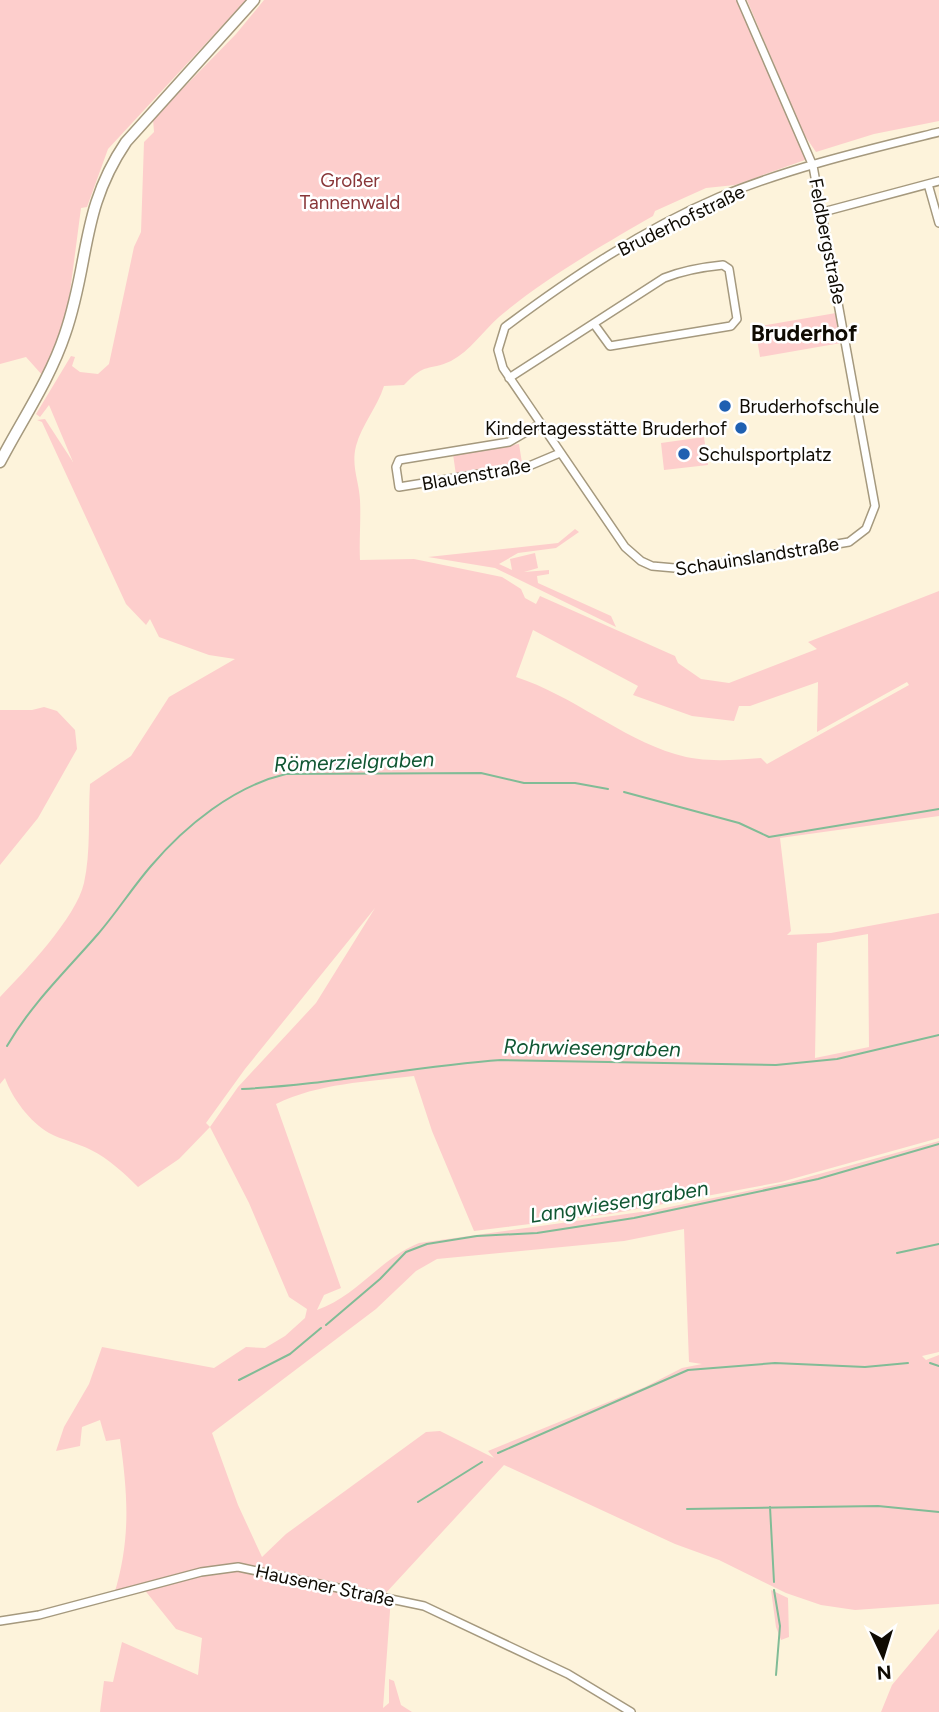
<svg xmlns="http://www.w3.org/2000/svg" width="939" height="1712" font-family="Figtree,sans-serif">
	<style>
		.green { fill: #fdcecc; fill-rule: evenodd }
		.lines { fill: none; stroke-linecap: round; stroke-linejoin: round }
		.stream { stroke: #81bc96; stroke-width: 2 }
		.minor-casing { stroke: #a5997e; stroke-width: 10 }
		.major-casing { stroke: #a5997e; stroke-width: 13 }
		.minor { stroke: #fff; stroke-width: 7 }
		.major { stroke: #fff; stroke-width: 10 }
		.poi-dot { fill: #1f60b1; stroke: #fff; stroke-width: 2.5 }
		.labels { text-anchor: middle; stroke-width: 5; stroke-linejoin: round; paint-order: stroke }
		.park-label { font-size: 19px; fill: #893739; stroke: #fff }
		.street-label { font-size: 19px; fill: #0f0b03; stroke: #fff }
		.poi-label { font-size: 19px; fill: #0f0b03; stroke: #fff; text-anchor: start }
		.water-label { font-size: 21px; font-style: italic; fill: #105632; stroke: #fff }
		.quarter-label { font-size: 23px; font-weight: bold; fill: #0f0b03; stroke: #fff }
	</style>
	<rect width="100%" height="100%" fill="#fdf3db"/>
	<path class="green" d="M0,0H246L108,149L87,207L81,208L67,315L43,376L26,357L0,364Z
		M264,0H737L805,155V160L735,185L706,188L655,211L653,216C604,244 541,281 499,317C483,331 470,351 451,361C427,372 427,361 404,385L384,386C377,408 362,424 356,446C351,466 359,481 360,500C361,520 359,541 360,560L414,559L502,577L521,589L525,598L536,604L540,596L675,656L678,663L701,679L729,683L817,649L808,642L939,591V816L780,838L791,931L787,935L831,933L939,913V1138L781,1182L610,1214L474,1231L432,1131L414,1076C367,1082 319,1083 276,1104L341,1288L324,1295L317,1310C357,1296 381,1258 419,1243L655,1210L790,1182L939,1141V1352L922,1356L926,1360L939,1355V1604L855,1610L821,1605L786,1593L719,1560L675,1544L504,1465L384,1595L391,1597L383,1708L389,1703V1679L394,1681L401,1705L412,1712H100L104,1681L113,1682L122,1642L198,1675L202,1638L176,1629L143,1588L114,1595C131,1539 128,1496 120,1439L106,1441L100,1420L82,1427L80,1446L56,1451L64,1427L89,1384L102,1347L214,1368L246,1347L265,1348L285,1336L305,1318L307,1309L289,1297L249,1203L210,1127L179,1159L138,1187C124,1173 109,1159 91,1150C78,1143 62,1140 49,1133C30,1122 12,1098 5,1078L0,1084V997C25,971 76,918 84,883C91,852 88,816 90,784L131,756L169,697L235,659L209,655L159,637L150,619L146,625L126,604L42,422L37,420L45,419L73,462L49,405L40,417L36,414L71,356L75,357L72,366L80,372L98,374L109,364L134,247L141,232L144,142L154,132L153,119L236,34ZM533,630L638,686L633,695L692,716L734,721L739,706H750L818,682L817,732L907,682L909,685L767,764L761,758C732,760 703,763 675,754C621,738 572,695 516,677ZM375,908L316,1003L238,1087L210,1127L206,1123L245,1069ZM868,934L869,1047L815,1058L817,943ZM684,1229L689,1362L702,1364L682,1368L645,1387L488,1451L494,1458L440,1431L426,1432L286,1534L262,1557L238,1505L212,1433L376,1309L416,1271L437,1259L624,1241Z
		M747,0H939V121L874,134L816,152L803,133Z
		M836,313L841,343L760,357L755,327Z
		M704,437L708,465L664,470L661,443Z
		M519,444L522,463L456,475L453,454Z
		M575,529L579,532L556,548L518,553L499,564L512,570L510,559L535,553L538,568L524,572L549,570V574L537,576L538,583L611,616L616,627L495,568L428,557L558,543Z
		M44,707L57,711L75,730L77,749L38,818L0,865V710H32Z
		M771,1590L788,1598L789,1637L781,1640L776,1627Z
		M939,1629V1712H881L892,1685Z"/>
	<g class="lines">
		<path class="stream" d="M624,792L739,823L769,837L939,809
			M7,1046C32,1003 66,971 98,934C117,912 132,888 151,866C185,826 234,786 286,774L481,773L524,783H575L608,789
			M242,1089C329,1085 414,1066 501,1060L776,1065L837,1059L939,1035
			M897,1253L939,1244
			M326,1325L380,1279L406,1252L427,1244L477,1236L537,1233L634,1218L818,1179L939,1144
			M930,1363L939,1366
			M239,1380L290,1354L321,1328
			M498,1453L688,1370L775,1363L865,1367L908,1363
			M418,1502L482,1462
			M770,1507L774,1582
			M687,1509L878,1506L939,1512
			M774,1590L780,1626L776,1675"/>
		<defs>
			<path id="minor" d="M741,0L813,166L875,506L866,529L849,542L686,569L652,566L641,561L625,547L503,368L498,350L505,327C572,277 642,230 719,197C789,168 866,150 939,132
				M928,184L939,223
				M823,212L939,181
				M509,378L664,278C684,270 703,267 723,265L729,269L737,319L731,326L610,346L594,324
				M540,424L509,442L399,460L396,467L399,487L529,466L560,453
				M0,1621L39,1615L201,1572L238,1567L424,1606L568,1674L631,1712"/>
			<path id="major" d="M0,462C22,420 50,379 65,334C90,262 80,210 126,142L254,0"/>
		</defs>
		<use href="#minor" class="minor-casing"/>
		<use href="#major" class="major-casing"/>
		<use href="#minor" class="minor"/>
		<use href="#major" class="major"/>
	</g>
	<g class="poi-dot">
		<circle cx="725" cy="406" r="7"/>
		<circle cx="741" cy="428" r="7"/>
		<circle cx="684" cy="454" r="7"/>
	</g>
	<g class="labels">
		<g class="park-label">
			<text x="350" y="187">Großer<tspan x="350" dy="22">Tannenwald</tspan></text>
		</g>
		<g class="street-label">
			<text transform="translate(681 220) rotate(-26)" y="7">Bruderhofstraße</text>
			<text transform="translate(828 241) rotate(79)" y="7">Feldbergstraße</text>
			<text transform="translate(476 474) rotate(-10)" y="7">Blauenstraße</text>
			<text transform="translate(757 556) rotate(-9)" y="7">Schauinslandstraße</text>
			<text transform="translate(325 1585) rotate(12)" y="7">Hausener Straße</text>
		</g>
		<g class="poi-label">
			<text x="739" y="413">Bruderhofschule</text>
			<text x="727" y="435" text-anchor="end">Kindertagesstätte Bruderhof</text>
			<text x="698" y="461">Schulsportplatz</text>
		</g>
		<g class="water-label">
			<text transform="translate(354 762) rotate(-2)" y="7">Römerzielgraben</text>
			<text transform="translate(592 1048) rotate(1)" y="7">Rohrwiesengraben</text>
			<text transform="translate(619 1202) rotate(-9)" y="7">Langwiesengraben</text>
		</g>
		<g class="quarter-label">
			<text x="804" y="341">Bruderhof</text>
		</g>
	</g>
	<g transform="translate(883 1656) rotate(176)" stroke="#ffffff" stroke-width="5" paint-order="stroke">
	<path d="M0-5L12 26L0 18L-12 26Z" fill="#0f0b03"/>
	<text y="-10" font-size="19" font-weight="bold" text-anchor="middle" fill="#0f0b03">N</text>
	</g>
</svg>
